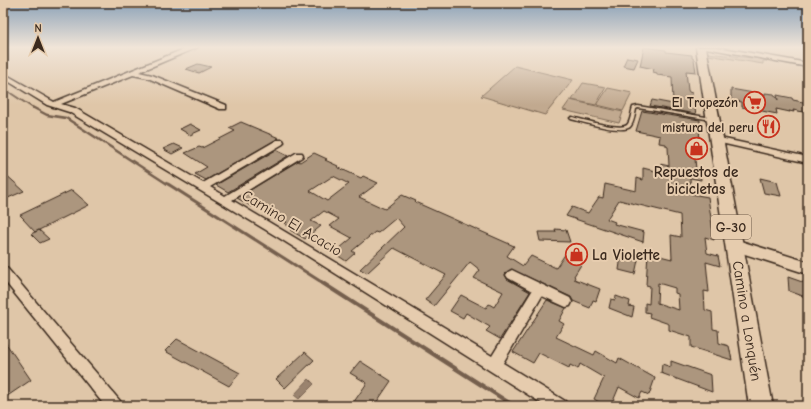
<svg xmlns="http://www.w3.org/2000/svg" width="811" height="409" font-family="'Comic Neue',sans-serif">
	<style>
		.green { fill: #c1a98f; stroke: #7e6a56 }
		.water { fill: #9a836e; stroke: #745f4e }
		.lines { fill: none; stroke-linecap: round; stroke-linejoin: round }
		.stream-far3 { stroke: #745f4e; stroke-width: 2 }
		.stream-far2 { stroke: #745f4e; stroke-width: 2.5 }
		.stream-far1 { stroke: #745f4e; stroke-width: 3 }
		.stream { stroke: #745f4e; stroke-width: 4 }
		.building { fill: #ac967e; stroke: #3b2a1e; fill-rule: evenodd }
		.lane-casing { stroke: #3b2a1e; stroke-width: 3 }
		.street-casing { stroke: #3b2a1e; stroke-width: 3 }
		.secondary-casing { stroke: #3b2a1e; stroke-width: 3 }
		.primary-casing { stroke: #3b2a1e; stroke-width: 3 }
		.lane { fill: #e6ccae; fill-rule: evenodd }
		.street { fill: #e6ccae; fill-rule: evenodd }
		.secondary { fill: #e6ccae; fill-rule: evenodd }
		.primary { fill: #e6ccae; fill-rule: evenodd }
		.labels { text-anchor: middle; stroke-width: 4; stroke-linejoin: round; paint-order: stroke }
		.far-poi-label { font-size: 13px; font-weight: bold; fill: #3b2a1e; stroke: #e6ccae; text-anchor: end }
		.shield { fill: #e6ccae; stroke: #6e5b49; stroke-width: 1 }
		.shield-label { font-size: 14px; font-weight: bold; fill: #3b2a1e }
		.poi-label { font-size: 15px; font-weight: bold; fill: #3b2a1e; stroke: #e6ccae }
		.street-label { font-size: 15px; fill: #3b2a1e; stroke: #e6ccae }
	</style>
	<rect width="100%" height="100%" fill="#dfc6a8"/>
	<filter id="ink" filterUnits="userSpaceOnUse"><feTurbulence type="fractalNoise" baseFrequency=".025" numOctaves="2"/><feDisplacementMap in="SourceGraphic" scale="8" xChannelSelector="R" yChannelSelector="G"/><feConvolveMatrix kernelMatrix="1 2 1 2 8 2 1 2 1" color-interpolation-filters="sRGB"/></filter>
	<g filter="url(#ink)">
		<path class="green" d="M708,53L761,59L767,61H763V64L708,55Z
			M515,66L573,80L545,115L481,96Z
			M583,83L606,87L596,105L572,100Z
			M608,88L632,93L623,111L597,105Z
			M570,100L623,112L619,123L563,110Z"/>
		<path class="water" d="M309,379L314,384L299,399L294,395Z"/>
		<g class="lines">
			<path class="stream-far3" d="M3,88L33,108"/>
			<path class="stream-far2" d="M32,107L47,115L66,118L169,185"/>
			<path class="stream-far1" d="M168,184L323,283"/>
			<path class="stream" d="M321,282L514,406"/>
		</g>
		<path class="building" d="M644,47L666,50V52L692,55V58L694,59L696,72L686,71L688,90L689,92L692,93L696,114L650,106L652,100L673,104L672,77L657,75V73L653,72L654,69L640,66Z
			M627,57L638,59L634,68L623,66Z
			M198,64L211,67L199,73L186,69Z
			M731,89L765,95V93L774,94L778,100L777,95L792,98L793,100L808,103V113L793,110L794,112L789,111L790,112L776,109L777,114L742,107V102L731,100Z
			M642,111L700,120L699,147L694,148L696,170L700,171L701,180L690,178L691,194L708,197L714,240L705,237L707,253L718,256L720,266L706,262L709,292L704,291L705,310L712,312L713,329L718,330L719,343L729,346L732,360L691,347V337L669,330V324L649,317L650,313L645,312V303L649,304L650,286L646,285L648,253L672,259L671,235L681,237L680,215L619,200L607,219L615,222L614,224L644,232L643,242L566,216L572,207L588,213L599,197L603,198L605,184L636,191L637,178L643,180V168L659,172L660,164L669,166L668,147L666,146V144L659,143L660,136L636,131ZM658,283L675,288V293L678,294L679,310L657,303Z
			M241,122L279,138L206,180L195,174L207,167L185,153L199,147L202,148L235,131L229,128Z
			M190,124L201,130L190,135L180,129Z
			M174,144L183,148L172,154L163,149Z
			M276,150L288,156L228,192L216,185Z
			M314,153L327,159L325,160L338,166L337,167L361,178L363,176L378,183L359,197L385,209L402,195L416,201L415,202L514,246L507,256L523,266L531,256L556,268L570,247L587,255L574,276L575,277L574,279L600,289L596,301L593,300L590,308L573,301L571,297L511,269L505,274L507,279L530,292L500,339L486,331L490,327L466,313L463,318L450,311L461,295L486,308L489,304L494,307L503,292L474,278L480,270L470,262L434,306L425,300L446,275L394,248L367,273L360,269L404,227L396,218L378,233L375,232L352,251L355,253L346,261L334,253L352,238L330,226L339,219L324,211L311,221L321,226L305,239L290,230L292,228L285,224L287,222L255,204L252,207L237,198L298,161L300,162ZM333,176L349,184L327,201L310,191Z
			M3,172L24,191L8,198L3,193Z
			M760,178L777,182L781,196L764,193Z
			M72,190L89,205L35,232L23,219H24L20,215Z
			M555,229L566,230L570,242L540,241L538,232H556Z
			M39,230L49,239L40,243L31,234Z
			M621,256L638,260L635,274L619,270Z
			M788,277L808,284V298L789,291Z
			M616,296L630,301L629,306L634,307L632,317L609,308L611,299L615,300Z
			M547,300L566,308L559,321L564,324L556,337L594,355L596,351L617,363L619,358L655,378L649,395L642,392L639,398L619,387L611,406H606L594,399L604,378L580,364L578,369L570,365L569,368L539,353L533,363L513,352Z
			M3,339L31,380L3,399Z
			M177,339L240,373L229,386L165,351Z
			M305,352L314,360L285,388L276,379Z
			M360,361L391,381L374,406H351L367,383L350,373Z
			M671,361L711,375L712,392L661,373L662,364L671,367Z"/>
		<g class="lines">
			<defs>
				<path id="lane" d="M638,106L712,118L714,119L712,120L638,108L636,109C635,114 634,123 630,127C621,134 582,122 571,119L570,118L572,117C581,119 620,131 627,125C631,121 631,112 633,107Z"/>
				<path id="street" d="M189,47H198L139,72L152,75L226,105V109H220L148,78L133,75L61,104L75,108L203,183L277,140H283L284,142L283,144L210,187L225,196L296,153H302L303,155L302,157L232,200L492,356L532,291L508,278L506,275L508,272L512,270L516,272L570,298L572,302L570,306L566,307L542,296L503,363L565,401L568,406H546L276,236L69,112L47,105L3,78V73L5,74L54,102Z
					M701,47H717L808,63V67Z
					M712,137H715L808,157V163L712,141L711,139Z
					M3,267L7,268L120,401L123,406H105L3,279Z"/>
				<path id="secondary" d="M734,239L808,262V274L729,249L726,245L729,241Z"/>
				<path id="primary" d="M696,47H706L773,406H749Z"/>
			</defs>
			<use href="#lane" class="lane-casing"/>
			<use href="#street" class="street-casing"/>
			<use href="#secondary" class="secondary-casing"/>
			<use href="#primary" class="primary-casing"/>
			<use href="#lane" class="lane"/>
			<use href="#street" class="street"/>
			<use href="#secondary" class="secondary"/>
			<use href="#primary" class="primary"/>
		</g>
	</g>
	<linearGradient id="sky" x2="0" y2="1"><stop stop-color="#89a0b7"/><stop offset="0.45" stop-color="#f1e5d8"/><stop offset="1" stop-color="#f1e5d8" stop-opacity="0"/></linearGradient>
	<rect width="811" height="105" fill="url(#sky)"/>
	<defs>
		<symbol id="supermarket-ring" viewBox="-11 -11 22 22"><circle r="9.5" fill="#e6ccae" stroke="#c8321e" stroke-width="1.5"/><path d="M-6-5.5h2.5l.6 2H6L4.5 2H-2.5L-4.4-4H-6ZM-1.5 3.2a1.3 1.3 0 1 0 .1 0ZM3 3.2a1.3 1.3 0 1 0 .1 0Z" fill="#c8321e"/></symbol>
		<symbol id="restaurant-ring" viewBox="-11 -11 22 22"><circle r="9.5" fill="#e6ccae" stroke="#c8321e" stroke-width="1.5"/><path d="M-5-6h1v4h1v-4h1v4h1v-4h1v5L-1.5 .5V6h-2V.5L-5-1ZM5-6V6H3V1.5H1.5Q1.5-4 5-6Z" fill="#c8321e"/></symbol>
		<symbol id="shop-ring" viewBox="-11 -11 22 22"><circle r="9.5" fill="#e6ccae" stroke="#c8321e" stroke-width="1.5"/><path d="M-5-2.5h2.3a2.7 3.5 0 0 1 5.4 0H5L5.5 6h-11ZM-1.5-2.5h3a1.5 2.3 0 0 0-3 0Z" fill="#c8321e"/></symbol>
	</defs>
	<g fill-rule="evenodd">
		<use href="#supermarket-ring" x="742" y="90" width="25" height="25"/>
		<use href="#restaurant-ring" x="756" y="114" width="25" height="25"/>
		<use href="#shop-ring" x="684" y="136" width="25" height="25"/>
		<use href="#shop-ring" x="564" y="242" width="25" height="25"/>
	</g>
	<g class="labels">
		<g class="far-poi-label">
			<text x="738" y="107">El Tropezón</text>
			<text x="754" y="132">mistura del peru</text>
		</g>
		<rect class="shield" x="711" y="215" width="40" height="24" rx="3"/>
		<g class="shield-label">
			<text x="731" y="232">G-30</text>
		</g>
		<g class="poi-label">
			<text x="696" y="177">Repuestos de<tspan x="696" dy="17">bicicletas</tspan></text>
			<text x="592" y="260" text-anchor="start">La Violette</text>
		</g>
		<g class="street-label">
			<text transform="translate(292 223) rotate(31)" y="5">Camino El Acacio</text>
			<text transform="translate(747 321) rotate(81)" y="5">Camino a Lonquén</text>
		</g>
	</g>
	<rect width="811" height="409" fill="none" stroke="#e6ccae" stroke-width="16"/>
	<rect x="8" y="8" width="795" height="393" fill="none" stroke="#3b2a1e" stroke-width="1.5" filter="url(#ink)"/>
	<g transform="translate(38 38)" stroke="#e6ccae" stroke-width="3" paint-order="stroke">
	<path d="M0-3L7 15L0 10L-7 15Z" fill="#3b2a1e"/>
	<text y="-6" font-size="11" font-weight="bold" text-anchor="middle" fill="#3b2a1e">N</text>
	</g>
</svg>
